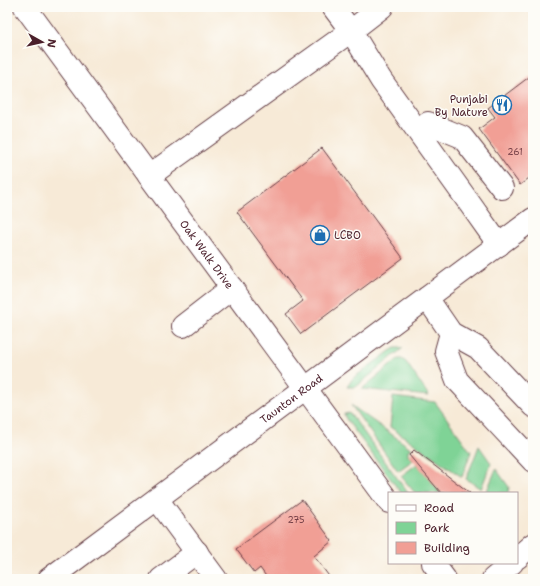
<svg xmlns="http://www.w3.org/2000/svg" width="540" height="586" font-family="'Shantell Sans',sans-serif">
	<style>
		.green { fill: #7fd396; stroke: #647960 }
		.building { fill: #f19f95 }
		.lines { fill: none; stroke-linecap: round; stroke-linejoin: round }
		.minor-casing { stroke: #643d45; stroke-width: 24 }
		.minor { stroke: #fff; stroke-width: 22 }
		.labels { text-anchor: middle; stroke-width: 3; stroke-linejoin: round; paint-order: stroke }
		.number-label { font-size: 9px; fill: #743f46 }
		.poi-label { font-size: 11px; fill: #4a1f2b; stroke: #fdfcf7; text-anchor: end }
		.street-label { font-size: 11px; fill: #4a1f2b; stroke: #fdfcf7 }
	</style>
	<rect width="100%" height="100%" fill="#fdfcf7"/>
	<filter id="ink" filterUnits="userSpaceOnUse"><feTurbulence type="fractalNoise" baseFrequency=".025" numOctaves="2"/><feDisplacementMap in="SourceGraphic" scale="8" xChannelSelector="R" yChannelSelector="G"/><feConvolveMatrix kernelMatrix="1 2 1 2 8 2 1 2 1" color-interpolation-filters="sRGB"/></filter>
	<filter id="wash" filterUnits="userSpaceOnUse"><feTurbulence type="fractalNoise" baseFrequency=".012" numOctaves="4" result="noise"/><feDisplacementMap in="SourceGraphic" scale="16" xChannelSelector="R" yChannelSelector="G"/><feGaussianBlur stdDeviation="0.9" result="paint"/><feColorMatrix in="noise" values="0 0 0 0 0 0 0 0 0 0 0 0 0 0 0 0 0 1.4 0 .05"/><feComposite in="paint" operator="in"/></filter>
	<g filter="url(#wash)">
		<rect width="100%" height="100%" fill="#f7ead7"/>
		<path class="green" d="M395,348H403L356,387H347L353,378L390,351Z
			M398,359H402L406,362L429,396L362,389Z
			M393,397L435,402L471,452L462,477L390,427Z
			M351,405L412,449L408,450V455L413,460L398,471Z
			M349,413L352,416L408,493H401L346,419L344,414Z
			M479,446L491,463L481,489L466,479Z
			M417,464L441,493H415L401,476Z
			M496,469L509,487L508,493H486Z"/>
		<g id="blocks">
			<path class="building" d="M533,74V175L520,185L479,129L495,117L488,108Z
				M322,148L403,258L301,334L286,314L303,301L237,212Z
				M414,450L470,493H441L409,455Z
				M302,500L332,541L314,556L331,579H268L260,568L254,573L236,549Z"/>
		</g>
	</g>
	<g filter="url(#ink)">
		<use href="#blocks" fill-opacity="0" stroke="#643d45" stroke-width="1"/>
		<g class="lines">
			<defs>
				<g id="minor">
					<path id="s1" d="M25,7L389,502"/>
					<path d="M333,7L351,31L381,80L470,204L499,245"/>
					<path d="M428,123L462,137L502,188"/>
					<path d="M149,176L351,31L382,7"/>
					<path d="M427,298L451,333L478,348L533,406"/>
					<path d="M183,326L232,288"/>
					<path d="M451,333L446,351L457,380L533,461"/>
					<path d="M157,499L216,579"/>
					<path d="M517,558L533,544"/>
					<path d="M433,563L445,579"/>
					<path id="s2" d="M49,579L533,219"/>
					<path d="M161,579L197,552"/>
					<path d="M493,579L512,563"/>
				</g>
			</defs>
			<use href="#minor" class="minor-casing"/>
			<use href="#minor" class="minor"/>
		</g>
	</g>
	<defs>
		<symbol id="restaurant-ring" viewBox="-11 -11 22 22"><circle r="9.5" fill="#fdfcf7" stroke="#1f6fb2" stroke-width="1.5"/><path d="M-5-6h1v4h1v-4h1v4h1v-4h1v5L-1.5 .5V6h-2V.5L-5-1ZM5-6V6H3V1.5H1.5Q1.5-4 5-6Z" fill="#1f6fb2"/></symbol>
		<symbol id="shop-ring" viewBox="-11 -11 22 22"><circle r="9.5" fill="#fdfcf7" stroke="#1f6fb2" stroke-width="1.5"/><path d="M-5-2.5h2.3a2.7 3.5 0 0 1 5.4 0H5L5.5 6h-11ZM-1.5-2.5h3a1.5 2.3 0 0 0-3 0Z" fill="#1f6fb2"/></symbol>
	</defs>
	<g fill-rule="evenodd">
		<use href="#restaurant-ring" x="491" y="94" width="22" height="22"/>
		<use href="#shop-ring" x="309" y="224" width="22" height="22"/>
	</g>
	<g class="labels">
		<g class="number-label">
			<text x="515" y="155">261</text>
			<text x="296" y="523">275</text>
		</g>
		<g class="poi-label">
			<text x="488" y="103">Punjabi<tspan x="488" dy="13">By Nature</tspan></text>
			<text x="334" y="239" text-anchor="start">LCBO</text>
		</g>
		<g class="street-label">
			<text dy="4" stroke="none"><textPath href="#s1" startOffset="307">Oak Walk Drive</textPath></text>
			<text dy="4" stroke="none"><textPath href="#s2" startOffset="302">Taunton Road</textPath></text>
		</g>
	</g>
	<rect width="540" height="586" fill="none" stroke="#fdfcf7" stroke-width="24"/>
	<rect x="388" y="492" width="130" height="72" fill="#fdfcf7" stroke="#b5a4a5"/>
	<rect x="396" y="505" width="20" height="6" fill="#ffffff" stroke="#b5a4a5"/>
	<text x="424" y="512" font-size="12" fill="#4a1f2b">Road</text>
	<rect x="396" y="522" width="20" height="12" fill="#7fd396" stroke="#b5a4a5"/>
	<text x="424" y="532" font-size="12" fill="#4a1f2b">Park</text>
	<rect x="396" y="542" width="20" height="12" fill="#f19f95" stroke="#b5a4a5"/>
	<text x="424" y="552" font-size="12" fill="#4a1f2b">Building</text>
	<g transform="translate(42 42) rotate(98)" stroke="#fdfcf7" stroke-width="3" paint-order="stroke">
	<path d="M0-3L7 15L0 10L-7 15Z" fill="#4a1f2b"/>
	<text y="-6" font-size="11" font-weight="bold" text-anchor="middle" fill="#4a1f2b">N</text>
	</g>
</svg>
